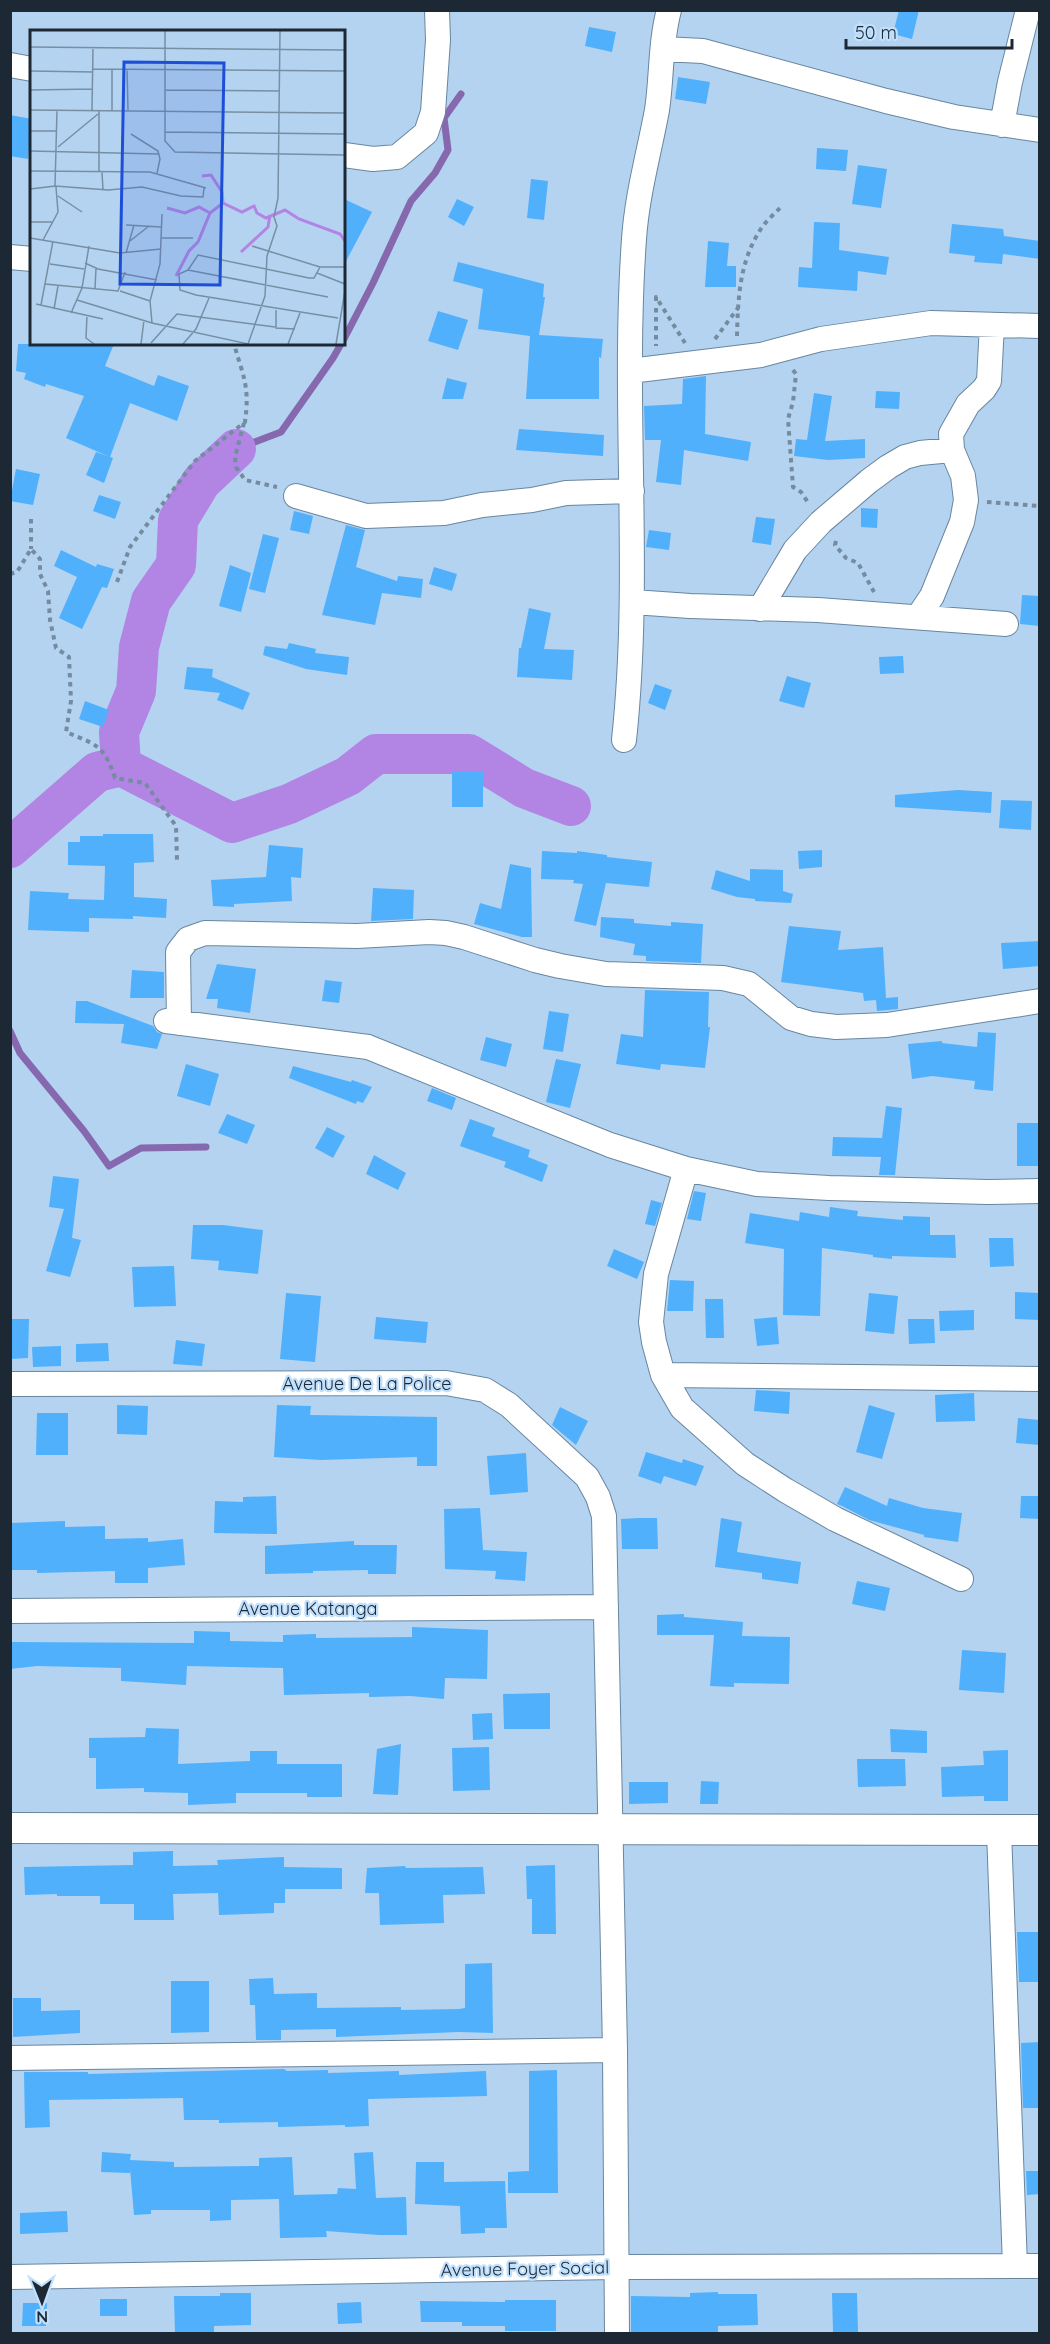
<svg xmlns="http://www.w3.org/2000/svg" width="1050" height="2344" font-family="Quicksand,sans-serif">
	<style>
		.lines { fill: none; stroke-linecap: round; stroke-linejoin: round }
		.stream { stroke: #8568ae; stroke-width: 7 }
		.river { stroke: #b284e3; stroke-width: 40 }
		.building { fill: #50b0fc }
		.minor-casing { stroke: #6886a0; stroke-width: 26 }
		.tertiary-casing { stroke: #6886a0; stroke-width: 32 }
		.path { stroke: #748ba0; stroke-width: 4; stroke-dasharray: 4.5 4.5; stroke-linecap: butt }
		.minor { stroke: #fff; stroke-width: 24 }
		.tertiary { stroke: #fff; stroke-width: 30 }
		.labels { text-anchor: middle; stroke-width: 4.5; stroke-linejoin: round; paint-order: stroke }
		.street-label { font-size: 18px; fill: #1c2833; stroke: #c0e0fd }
		.inset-river { fill: none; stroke: #b284e3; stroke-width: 3 }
		.inset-road { fill: none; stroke: #778fa4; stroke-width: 1.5 }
		.view { fill: #1d4ed8; fill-opacity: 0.15; stroke: #1d4ed8; stroke-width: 3 }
		.inset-edge { fill: none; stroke: #1c2833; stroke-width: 3 }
	</style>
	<rect width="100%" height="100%" fill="#b4d3f0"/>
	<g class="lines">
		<path class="stream" d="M344,339L373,283L411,201L435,173L448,150L444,118L461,94
			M236,449L281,432L333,358L341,344
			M10,1031L20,1053L84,1131L109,1166L141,1148L206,1147"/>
		<path class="river" d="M121,766L232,823L289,804L348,776L376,754H469L524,788L571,806
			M10,848L97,772L121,766L119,732L136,691L139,647L151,601L176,565L178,520L201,482L236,449"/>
	</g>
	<path class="building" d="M899,10H919L912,39L893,34Z
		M589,27L616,32L612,52L585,46Z
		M678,77L710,82L706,104L675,99Z
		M10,115L32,119L28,159L10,156Z
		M817,148L848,150L846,171L816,169Z
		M858,165L887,169L881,208L852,204Z
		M531,179L548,181L544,220L527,218Z
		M344,199L372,212L344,265Z
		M457,199L474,207L464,226L448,217Z
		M814,222L840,223L839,250L889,257L886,275L858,271L857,291L798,287L799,267L812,268Z
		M952,224L1003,229L1004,236L1040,241V259L1003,254L1002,264L974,262L975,256L949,253Z
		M708,241L729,243L727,266H736V287H705Z
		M458,262L544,284L543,297H545L539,335L603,339L601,358L599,357V399H526L530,336L478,329L483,289L453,281Z
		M438,311L468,320L458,350L428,341Z
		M18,344H114L105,366L154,386L158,375L189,386L177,421L130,403L110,457L66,438L84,396L46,384L45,387L24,379L26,373L16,371Z
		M706,376L705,434L751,442L748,461L684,450L681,485L656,482L661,440H645L644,406L682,404L683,379Z
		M447,378L467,383L463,399H442Z
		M876,391L900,392L899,409L875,408Z
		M814,393L832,396L825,441L865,439V458L828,460L794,456L796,439L807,440Z
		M519,429L604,435L603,456L516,450Z
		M96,452L113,458L104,483L86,475Z
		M16,469L40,474L33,505L10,501Z
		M99,495L121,502L115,519L93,511Z
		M861,508L878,509L877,528L861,527Z
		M294,511L313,516L309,534L290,530Z
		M756,517L775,519L771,545L752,542Z
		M346,525L365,530L356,567L397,581L398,576L423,579L421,598L382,593L375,625L322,615Z
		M649,530L671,533L669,550L646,547Z
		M263,534L279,538L265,593L249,589Z
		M61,550L96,567L97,564L114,569L107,588L102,587L82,629L59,618L77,577L54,566Z
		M230,565L251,573L241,612L219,606Z
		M434,567L457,574L452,591L429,584Z
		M1022,595L1040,596V626L1020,624Z
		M529,608L551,613L544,649L574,650L572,680L517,677L519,648H521Z
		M289,643L316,649L315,653L349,657L347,675L306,669L263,655L265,646L287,649Z
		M903,656L904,673L880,674L879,657Z
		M187,667L213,669L212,677L250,693L243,710L217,700L220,693L184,689Z
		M787,676L811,683L804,708L779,701Z
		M655,684L672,690L665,710L648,703Z
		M85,701L109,710L103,727L79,719Z
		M452,772H483V807H452Z
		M958,790L992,792L991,813L895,807V795Z
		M1001,800L1032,801L1031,830L999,828Z
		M103,834H153L154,862L134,863V897L167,899L166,918L133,916V919L89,918V932L28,930L30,891L69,893L68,899L104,900L105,866L68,865V842H80V836H103Z
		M269,845L303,848L301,878L291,877L292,901L234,904V907L213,906L211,880L266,877Z
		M822,850V867L799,869L798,851Z
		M542,851L577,853V851L607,855V857L652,862L649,887L606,883L596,926L574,921L583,884L573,883L574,880L541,879Z
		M510,864L531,868L532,937H522L474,924L480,903L501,909Z
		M750,869L783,870V891L793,894L791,903L755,901V899L737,897L711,889L716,870L750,881Z
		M373,888L414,890L413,919L371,921Z
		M601,917L634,919V923L671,926V922L703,924L701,963L646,961V956L633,955L635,944L600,937Z
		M789,926L841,931L838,950L883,947L886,998L898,997V1009L877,1011L876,1000L864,1001L863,993L781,982Z
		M1040,941V966L1003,969L1001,943Z
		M217,964L256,969L250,1013L217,1008L218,999H206Z
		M132,970L164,972V998H130Z
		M325,980L342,982L339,1003L322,1001Z
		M645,990L709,992L708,1027H710L705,1068L661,1064L660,1070L616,1064L621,1034L643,1037Z
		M76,1001H87L153,1026L157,1032L162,1034L157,1049L121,1043L124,1024L75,1023Z
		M549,1011L569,1014L563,1052L543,1049Z
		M978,1032L996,1033L993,1091L974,1089L975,1081L932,1076L912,1079L908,1044L942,1041V1043L977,1047Z
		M486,1037L512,1044L506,1067L480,1060Z
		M556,1059L581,1064L570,1108L546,1102Z
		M186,1064L219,1074L210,1106L177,1096Z
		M293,1066L351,1082L352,1080L372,1087L363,1103L357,1101L356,1104L289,1078Z
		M432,1088L456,1098L452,1110L427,1101Z
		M886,1106L902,1108L895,1175H879L881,1157L832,1156L833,1137L882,1138Z
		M227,1114L255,1125L247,1144L218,1133Z
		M470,1119L495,1128L492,1136L530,1150L528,1157L548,1165L542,1182L504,1167L506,1162L460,1146Z
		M1017,1123H1040V1166H1017Z
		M327,1127L345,1136L333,1158L315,1148Z
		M374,1155L406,1173L398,1190L366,1174Z
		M53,1176L79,1179L72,1238L81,1240L70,1277L46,1271L64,1209L49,1207Z
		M694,1191L706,1193L701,1221L687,1219Z
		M651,1200L662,1203L655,1226L645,1224Z
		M830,1207L858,1211L857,1216L903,1220V1216L930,1217V1235H955L956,1258L892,1256V1259L873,1257V1255L822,1248L820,1316L783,1315L784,1249L745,1243L750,1213L799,1221L800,1212L829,1217Z
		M193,1225H223L263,1230L258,1274L218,1270L219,1261L191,1259Z
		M989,1238H1013L1014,1266L990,1267Z
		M614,1249L644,1262L637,1279L607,1266Z
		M174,1266L176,1306L134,1307L132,1267Z
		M670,1280L694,1281L693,1311H667Z
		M1015,1292L1040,1293V1320L1015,1319Z
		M286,1293L321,1296L315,1362L280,1359Z
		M869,1293L898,1296L894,1334L865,1331Z
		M705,1299H723L724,1338H706Z
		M974,1310V1330L940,1331L939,1311Z
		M376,1317L428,1322L426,1343L374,1339Z
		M777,1317L779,1344L757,1346L754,1319Z
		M10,1319H29L28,1358L10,1359Z
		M908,1319H934L935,1343L909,1344Z
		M176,1340L205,1344L202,1366L173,1364Z
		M108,1343L109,1361L76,1362V1344Z
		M61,1346V1366L33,1367L32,1347Z
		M756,1390L790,1392L789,1414L754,1411Z
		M974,1393L975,1421L936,1422L935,1395Z
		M117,1405L148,1406L147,1435L117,1434Z
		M277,1405L311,1406L310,1415L437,1417V1466H417V1457L321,1460L274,1457Z
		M869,1405L895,1413L882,1459L856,1452Z
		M560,1407L588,1421L576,1445L552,1425Z
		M37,1413H68V1455H36Z
		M1018,1418L1040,1420V1445L1016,1443Z
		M646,1452L682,1463L683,1459L704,1466L696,1486L664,1476L661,1484L638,1476Z
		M526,1453L528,1492L490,1495L487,1456Z
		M845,1487L887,1506L889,1498L923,1508L962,1513L958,1542L924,1537V1535L869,1520L842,1506L837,1504Z
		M276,1496L277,1534L214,1533L215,1501L243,1502V1497Z
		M1021,1496H1040V1519L1020,1518Z
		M480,1508L483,1550L527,1552L525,1581L495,1579L496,1571L445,1569L444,1509Z
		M640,1518H657L658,1549H622L621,1519Z
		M721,1518L742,1522L737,1552L801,1562L798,1584L762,1579V1573L715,1567Z
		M65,1521V1527L105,1526V1539L148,1538V1542L183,1539L185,1565L148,1568V1583H115V1571L37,1573V1570H10V1523Z
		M354,1541V1545H397L396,1574H368V1570L313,1571V1573L265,1574V1546Z
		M857,1581L890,1588L885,1611L852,1604Z
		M684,1614V1617L743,1622L742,1636L790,1637L789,1684L734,1683V1687L710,1686L714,1635H657V1615Z
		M412,1627L488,1630L487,1679L445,1678L444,1699L410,1696L369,1697V1693L284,1695L283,1668L187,1666L186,1685L121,1681V1668L37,1666L10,1669V1642L194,1643V1631L230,1632V1641L283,1642V1635L316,1634V1638L412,1637Z
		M962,1650L1006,1653L1004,1693L959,1690Z
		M550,1693V1729H504L503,1694Z
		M492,1713L493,1739L473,1740L472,1714Z
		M146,1728L179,1729L178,1764L250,1761V1751H277V1764H342V1797H307V1793H236V1803L188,1805V1793L144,1792V1788L96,1789V1758H89V1738L145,1737Z
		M890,1729L927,1731V1753L891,1752Z
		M401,1744L398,1795L373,1794L377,1749Z
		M489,1747L490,1790L453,1791L452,1748Z
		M1008,1750V1801H984V1796L942,1797L941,1767L984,1765L983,1751Z
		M857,1759H905L906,1786L858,1787Z
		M701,1781L719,1782L718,1804H700Z
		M629,1782H668V1803L629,1804Z
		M173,1851V1866L218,1865L217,1860L284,1857V1867L342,1868V1889H285V1903H274V1913L219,1915L218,1893L173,1894L174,1920H134V1904H100V1896H57V1894L25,1895L24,1867L133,1865V1852Z
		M555,1865L556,1934H532V1899H527L526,1866Z
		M405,1866L406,1868L483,1867L485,1894L443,1895L444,1923L380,1925L379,1893H365L367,1868Z
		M1017,1932H1040V1982H1019Z
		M492,1963L493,2033L459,2032L336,2037V2029L281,2030V2040H256L255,2005H250L249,1979L273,1978L274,1994L317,1993V2008L401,2007V2010L459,2009L465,2008V1964Z
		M171,1981H209V2032L171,2033Z
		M13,1998H41V2011L80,2010V2033L13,2037Z
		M1040,2042V2108H1023L1021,2043Z
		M284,2069L287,2071L328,2070V2073L399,2071V2075L486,2071L487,2096L368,2099L369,2126L345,2127V2125L278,2127V2122L219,2123V2120H184L183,2098L49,2100L50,2127L25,2128L24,2072H88V2074Z
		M557,2070L558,2193H508V2172L529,2171V2071Z
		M102,2152L131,2154L130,2160L174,2162V2167L259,2166V2158L292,2157L294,2195L337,2194L338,2188L356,2189L354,2153L373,2152L376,2198L406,2197L407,2235H379L326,2231L327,2237L280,2238L279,2199L231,2200V2220L210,2221V2210H151V2214L134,2215L130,2169V2173L101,2172Z
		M416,2162H444V2182L505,2181L507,2228H485V2233L461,2234L460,2206L415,2204Z
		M1026,2171H1040V2194L1027,2195Z
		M67,2211L68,2232L20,2234V2213Z
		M718,2292V2294H757L758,2325L718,2326V2334H631V2296L690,2297V2293Z
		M220,2293H251V2325L214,2326V2334H175L174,2296H220Z
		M832,2293H857L858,2332H833Z
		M100,2299H127V2316H100Z
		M505,2300H556V2331H505V2326H462V2322H421L420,2301L505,2302Z
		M361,2302L362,2323L338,2324L337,2303Z
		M23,2303H47L46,2326H22Z"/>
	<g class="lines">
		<defs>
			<path id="minor" d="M663,49L703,51L886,101L954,117L1040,130
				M10,65L32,69
				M1002,125L1010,82L1028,10
				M344,155L373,159L397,157L426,133L433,112L438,40L437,10
				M10,257L32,259
				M630,371L761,355L821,339L931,323L1040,326
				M296,496L366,516L444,513L482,505L532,500L566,493L632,491
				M633,602L690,606L818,610L1006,624
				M760,609L795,550L821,522L869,481L888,467L905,457L920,453L952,450
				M918,617L932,596L962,522L966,500L963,476L952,450L951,434L968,404L984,389L989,381L992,325
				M624,740C642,573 622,406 634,239C637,195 649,153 657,110C662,77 660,43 669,10
				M166,1021L368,1047L610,1145L686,1169L757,1184L829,1188L988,1192L1040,1191
				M179,1023L178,952L188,939L205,933L357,936L429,932L446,933L464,937L535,960L560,966L606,974L723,978L749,984L791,1018L811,1024L836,1027L887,1025L1040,1001
				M686,1169L656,1274L651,1322L654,1342L663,1375L682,1408L745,1464L785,1490L835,1519L961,1579
				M663,1375L1040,1379
				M10,1384L446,1383L485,1390L509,1405L587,1477L598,1497L604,1516L615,2050L617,2334
				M10,1611L606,1607
				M999,1831L1015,2266
				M10,2058L615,2050
				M10,2277L616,2267L1040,2266"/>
			<path id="tertiary" d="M10,1828L1040,1830"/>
		</defs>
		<use href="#minor" class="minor-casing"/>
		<use href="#tertiary" class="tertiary-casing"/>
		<path class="path" d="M656,301V297L685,343
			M656,308V346
			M737,336C738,300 739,264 759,232C764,223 773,215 780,208
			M715,339L738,308
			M793,370L796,374L793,402L788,419L793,487L801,492L809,504
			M244,423L235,457L236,467L245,480L277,487
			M987,502L1040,506
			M31,519V549
			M836,541L835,545L846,558L858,563L874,592
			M10,574L17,572L31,549L40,559V574L48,591L50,620L56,648L69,657L71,701L66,732C97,745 104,745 115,778L145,783L176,826L177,860
			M117,582L130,547L195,461L245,422C250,386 243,376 234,344"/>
		<use href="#minor" class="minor"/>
		<use href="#tertiary" class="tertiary"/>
	</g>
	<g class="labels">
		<g class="street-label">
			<text x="367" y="1390">Avenue De La Police</text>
			<text x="308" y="1615">Avenue Katanga</text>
			<text transform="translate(525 2269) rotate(-1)" y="6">Avenue Foyer Social</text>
		</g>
	</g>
	<g transform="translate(30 30)">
		<rect width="315" height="315" fill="#b4d3f0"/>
		<path class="inset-river" d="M172,146L181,145L192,162M192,162L193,173L212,182L224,176L227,183L236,188L255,180L269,189L310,204L315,211M137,178L155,183L169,177L180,183M168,212L180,183L193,173M211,222L238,197L240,185M146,246L159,221L168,212"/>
		<path class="inset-road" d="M135,1V111L145,122L315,125M0,17L315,20M63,39L315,41M97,39L98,80M0,41L63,42M0,60L63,59M135,60L250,61M0,80L315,83M62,80L63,19M69,80V142M82,80V39M0,101H27M135,102L315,104M101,104L128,121L130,129L127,143M28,117L68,84M0,121L129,124M0,141L120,142L176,158M72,142L73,160M25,156L78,160L112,157L151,166L173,167L174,158M0,159L25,156L27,80M28,166L52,182M0,192H22M96,195L131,197M0,208L90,223L131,219M131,208H163M13,210L28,182L26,157M100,211L119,196M222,216L290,237H315M96,223L104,195M55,233L68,239L127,250M20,234L54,239M158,240L168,225L279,248H284L290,237M287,243L315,254M15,254L88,261L95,242M65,259L66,238M90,261L120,271M298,267L158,240L149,244L150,260L166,265L308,288M47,270L122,293L218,314L235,266L237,226L247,196L244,187L248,168L250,1M6,274L73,289M11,275L23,211M24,279L28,256M246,280V298L265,299M41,283L52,258L59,216M57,285L56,308L64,314M122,293L120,271L130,234L132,184M121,313L147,284L245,297M111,314L114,290M153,314L166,299L179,268M258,314L270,283M306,314L315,261"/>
		<path class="view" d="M94,32L194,33L190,255L90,254Z"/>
		<rect width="315" height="315" class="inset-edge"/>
	</g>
	<rect width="1050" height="2344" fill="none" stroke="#1c2833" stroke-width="24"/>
	<g transform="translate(42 2302) rotate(179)" stroke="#c0e0fd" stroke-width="4.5" paint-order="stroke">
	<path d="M0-4.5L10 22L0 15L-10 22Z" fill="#1c2833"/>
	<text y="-9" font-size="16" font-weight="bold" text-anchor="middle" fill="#1c2833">N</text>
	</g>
	<path d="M846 39v9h166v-9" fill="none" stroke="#1c2833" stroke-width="3"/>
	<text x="855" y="39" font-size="18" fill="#1c2833" stroke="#c0e0fd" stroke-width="4.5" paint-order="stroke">50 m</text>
</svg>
